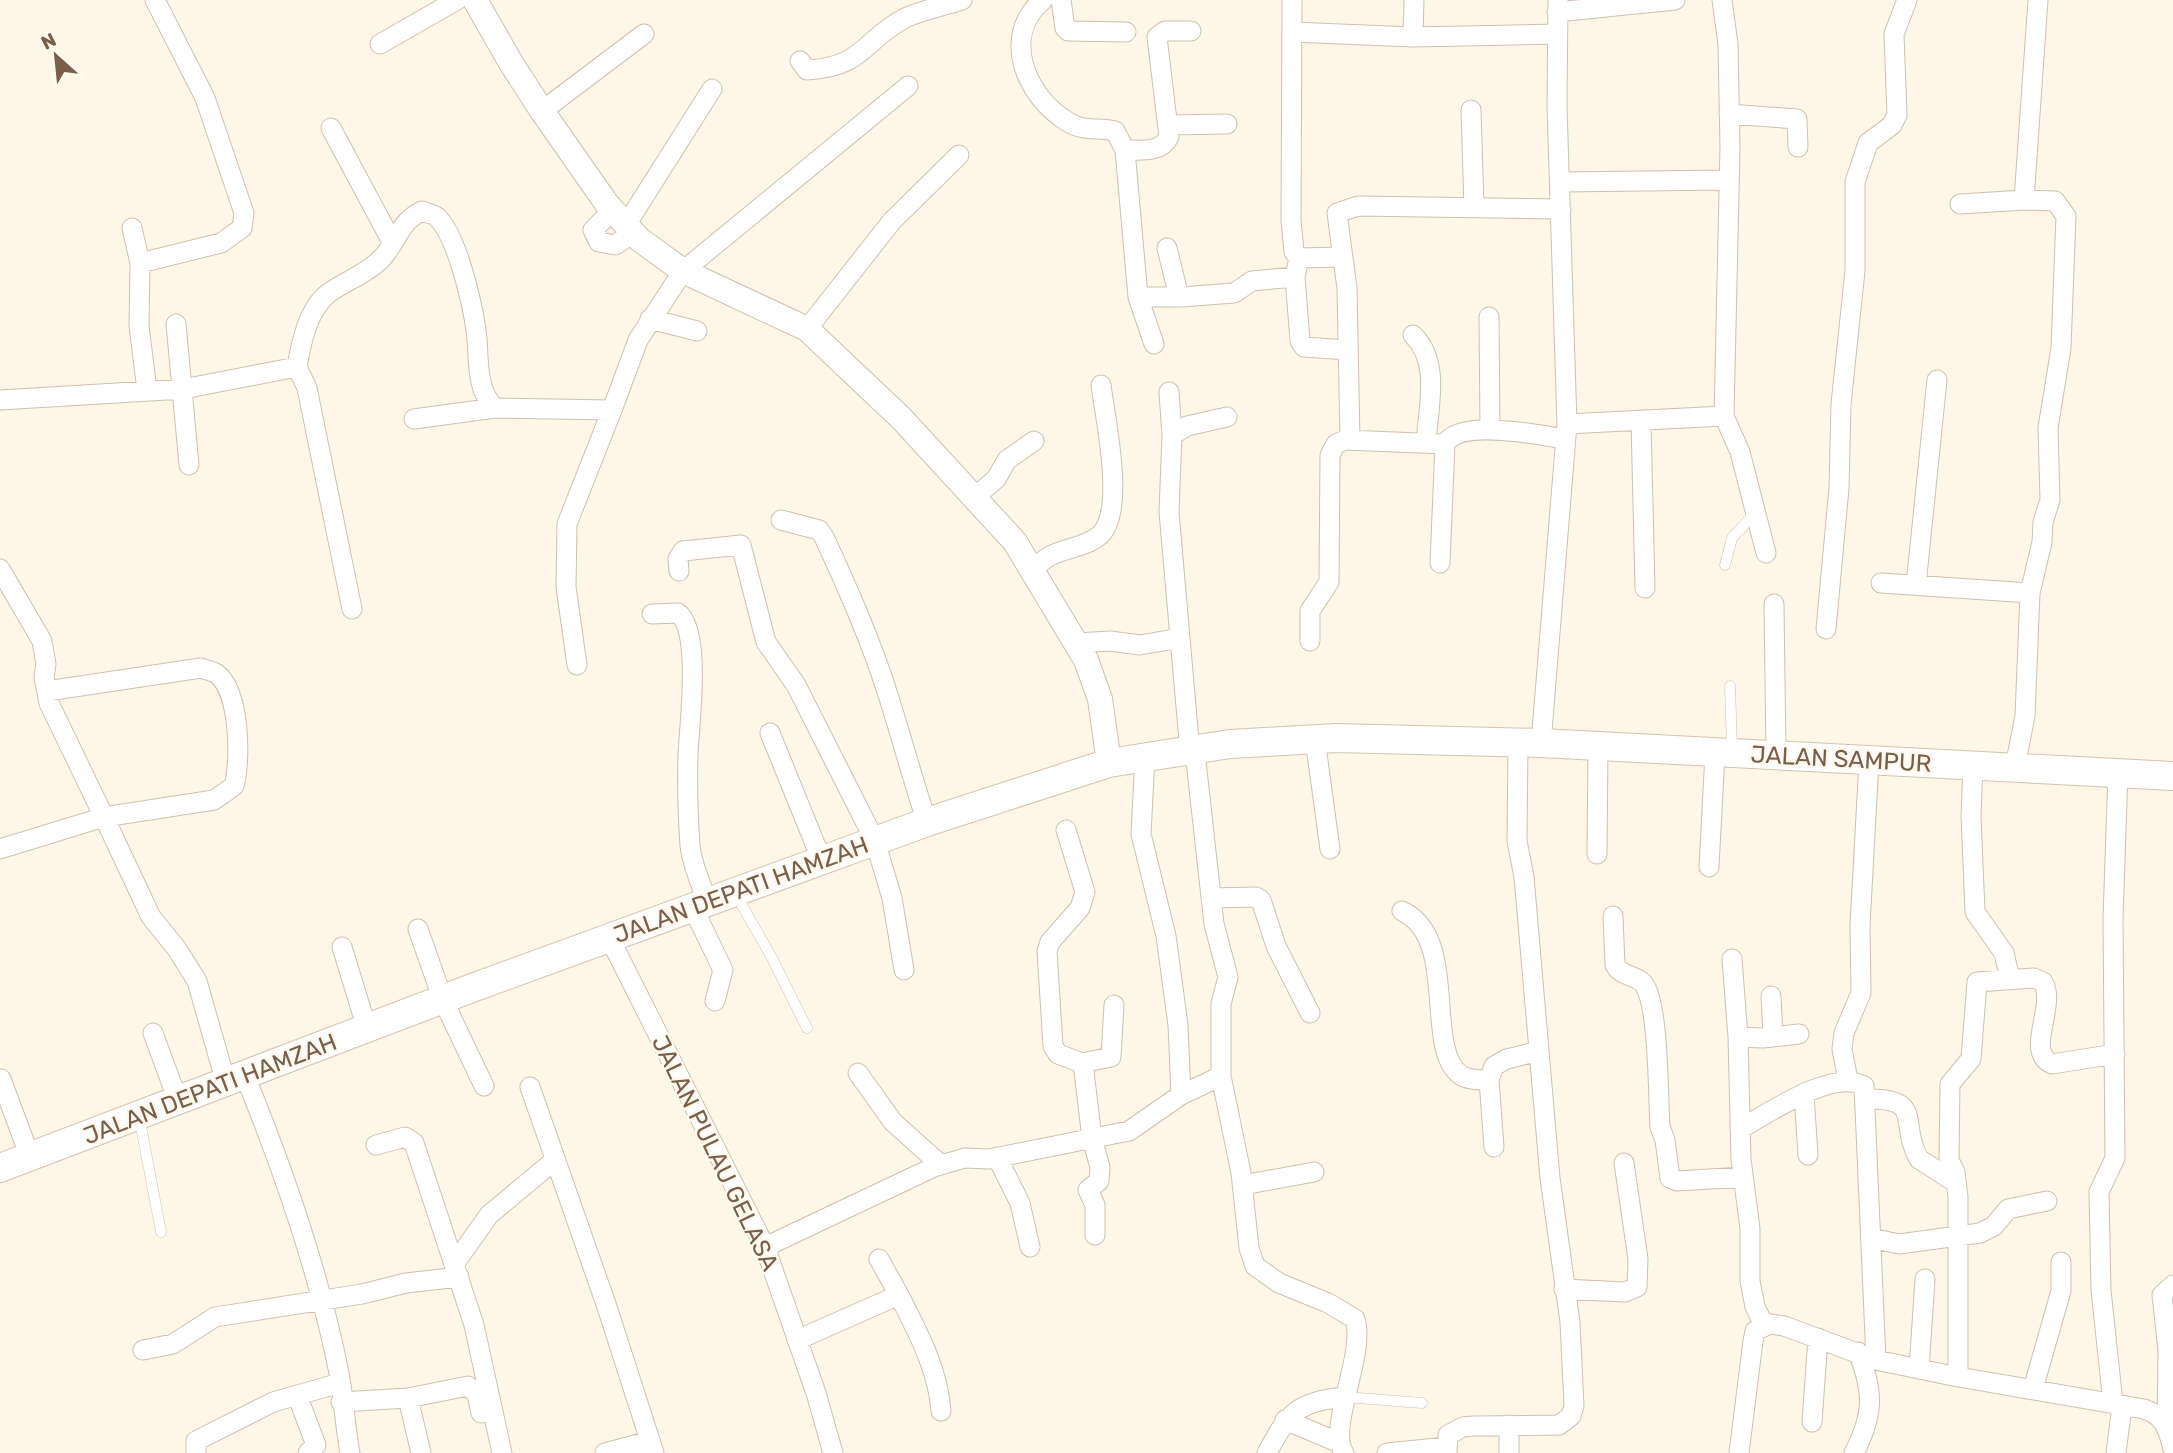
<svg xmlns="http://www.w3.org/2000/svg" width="2173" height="1453" font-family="Rubik,sans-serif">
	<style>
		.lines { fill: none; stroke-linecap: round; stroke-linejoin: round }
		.service-casing { stroke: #d1bfac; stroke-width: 11 }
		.minor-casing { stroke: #d1bfac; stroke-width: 21 }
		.tertiary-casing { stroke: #d1bfac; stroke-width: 26 }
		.secondary-casing { stroke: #d7c2ab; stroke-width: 30 }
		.service { stroke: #fff; stroke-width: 10 }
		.minor { stroke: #fff; stroke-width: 19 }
		.tertiary { stroke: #fff; stroke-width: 24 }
		.secondary { stroke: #fff; stroke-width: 28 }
		.labels { text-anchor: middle; stroke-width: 5; stroke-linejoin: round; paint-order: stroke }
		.street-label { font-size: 24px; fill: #7a5e49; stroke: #fffaef }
	</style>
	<rect width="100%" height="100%" fill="#fef7e8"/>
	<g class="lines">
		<defs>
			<path id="service" d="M1725,565L1732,538L1755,513
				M1730,686L1732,749
				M735,893L772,958L807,1028
				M139,1116L161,1232
				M1345,1397L1422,1403"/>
			<path id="minor" d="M1043,0C1000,36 1026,97 1068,122C1084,132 1099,127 1115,131L1125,150C1141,150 1161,153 1169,137L1157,37L1165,31H1191
				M1061,0L1065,28L1068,31L1126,32
				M1292,0L1291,220L1294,252L1299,258L1295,277L1300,341L1304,347L1348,350
				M1557,12L1675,0
				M1292,32L1413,37L1414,0
				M1413,37L1557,34
				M380,44L457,0
				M800,61L807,70C864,67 863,40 905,18C922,10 944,6 962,0
				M1471,110L1474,208
				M542,111L644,34
				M1729,114L1797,119L1798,147
				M1168,125L1227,124
				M331,128L392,242
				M1125,150L1138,297
				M1560,182L1728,180
				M1960,204L2024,200L2038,0
				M613,210L593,230L599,242L615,245L633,233
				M626,225L712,89
				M132,228L140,263
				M1167,248L1179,297
				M1299,258L1341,257
				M1489,317L1490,430
				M650,319L697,331
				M176,324L189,465
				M807,329L892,221L959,155
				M1413,335C1441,362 1428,408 1426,443
				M1154,344L1138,297H1181L1234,293L1252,281L1295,277
				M297,367L307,388L352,609
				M147,390L139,326L140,263L221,243L242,228L244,213L205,98L155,0
				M0,400L183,389L297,367C301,344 307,313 325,296C340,283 364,276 380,260C398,243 397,223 422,211C426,213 434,214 437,217C457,236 472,302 476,330C480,356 474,388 495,408L612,410L638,340L683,271L908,86
				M1724,416L1740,452L1766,553
				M414,419L495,408
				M1641,421L1645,588
				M1567,424L1724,416L1730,148L1728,44L1722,0
				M1172,435L1187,426L1227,417
				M1350,440L1347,288L1337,213L1358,206L1561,209
				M976,496L996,479L1007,460L1034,441
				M781,520L819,530L824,537C848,589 872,643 889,698C902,739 913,781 927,822
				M1440,563L1445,444
				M0,569L42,641L46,664L44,677L49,703L104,817L0,849
				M1032,569C1038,565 1043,560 1050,556C1065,548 1087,547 1100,535C1126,511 1105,418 1101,385
				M679,571L678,559L683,551L741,545L766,642L796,685L875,841L892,898L904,970
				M1881,583L2030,593
				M1916,585L1937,380
				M1774,604L1776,755
				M652,614L678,613C702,631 689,726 688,755C687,785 688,816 690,846C692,865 702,885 707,903
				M1826,629L1839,488L1841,404L1855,271V182L1868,143L1892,125L1897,115L1894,34L1907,0
				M1180,638L1190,752
				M1310,641V611L1329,582L1330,455L1336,444L1345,440L1445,444C1460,418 1538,435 1565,439
				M1077,643L1110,641L1140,645L1180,638L1169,512L1172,435L1169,392
				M577,665L566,587L567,524L612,410
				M47,691L201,668C206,670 213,671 217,674C240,692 241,760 234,786L214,800L104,817L151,917L177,949L197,981L226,1083
				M770,733L822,861
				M1315,739L1330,849
				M1541,743L1567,424L1557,106L1558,0
				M1195,752L1214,924L1228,977L1221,1004V1076
				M1145,757L1141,834L1166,936L1178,1025L1181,1095
				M1973,765L1971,816L1975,912L2004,953L2010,979
				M2015,767L2025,716L2030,593L2042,542L2043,522L2050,500L2048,428L2061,348L2066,216L2055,201L2024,200
				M1066,830L1085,892L1080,908L1050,942L1047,951L1053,1046L1058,1054L1082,1063L1084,1071L1092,1139L1100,1167L1099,1181L1088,1190L1095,1205V1235
				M1597,854L1598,747
				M1709,867L1715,753
				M1211,898L1256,897L1261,900L1276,946L1310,1013
				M693,908L723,970L715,1001
				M1402,911C1461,939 1422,1050 1462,1076C1470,1080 1480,1080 1489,1080
				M1613,916L1615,965C1621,977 1639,975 1645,986C1659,1010 1658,1096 1660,1127L1665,1140L1670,1178L1677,1181L1743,1177
				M418,929L443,1000L484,1086
				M610,939L765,1247L816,1393L833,1453
				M342,947L367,1029
				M1732,959L1738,1037
				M1771,996L1773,1037
				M153,1033L178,1101
				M1082,1063L1111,1057L1114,1005
				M858,1073L893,1122L941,1165
				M245,1076C284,1171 319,1272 339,1373C344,1399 345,1427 350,1453
				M1,1079L30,1157
				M1848,1080L1842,1049L1844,1033L1861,993L1860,926L1869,760
				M530,1087L607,1307L654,1453
				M1804,1095L1808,1155
				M1866,1099C1926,1098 1898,1123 1919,1159L1956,1183
				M1740,1129C1769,1113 1833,1068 1864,1086L1876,1360
				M376,1145L405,1137L414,1143L474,1325L502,1453
				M1494,1147L1489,1080L1494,1066L1507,1059L1539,1051
				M997,1157L1020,1203L1030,1247
				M1243,1185L1314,1172
				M1871,1238L1899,1244L1980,1233L1994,1226L2008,1209L2047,1201
				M765,1247L934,1167L965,1158L989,1159L1129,1131L1181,1095L1221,1076L1241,1173L1249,1248L1255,1266L1279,1283L1328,1303L1355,1319C1366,1355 1327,1427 1344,1453
				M879,1259L899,1295
				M455,1263L489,1215L555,1160
				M1564,1289L1625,1292L1637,1287L1638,1259L1624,1163
				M1764,1325L1755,1307L1750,1281V1229L1741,1159L1738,1037L1763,1038L1799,1034
				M797,1340L899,1295C918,1333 938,1369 941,1411
				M143,1350L173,1344L215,1317L362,1294L406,1283L459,1277
				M1919,1369L1925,1279
				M1958,1377V1197L1955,1172L1949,1160L1950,1084L1971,1059L1977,982L2034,978L2043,982C2057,1006 2024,1052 2052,1064L2115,1054
				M2033,1389L2061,1291V1262
				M297,1395L316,1445L308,1453
				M408,1398L421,1453
				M341,1402L408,1398L468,1386L477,1394L481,1413
				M2113,1403L2101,1290L2099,1192L2115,1158L2113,918L2118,773
				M1285,1420L1340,1443
				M1812,1422L1818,1338
				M2167,1424L2168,1351L2162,1295L2173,1285
				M1509,1425V1453
				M196,1453V1441L273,1402L340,1383
				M605,1453L650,1441
				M1267,1453C1289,1412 1297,1402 1345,1397
				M1387,1453L1447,1447
				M1447,1453L1448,1435L1463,1427L1473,1426L1559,1425L1571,1416L1574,1406L1570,1322L1550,1178L1524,877L1517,841L1518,742
				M1739,1453L1753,1341L1755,1331L1770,1324L1784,1326L1876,1360L1953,1376L2144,1409C2165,1416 2168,1429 2173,1449
				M1854,1453C1874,1414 1874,1392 1858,1352
				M2116,1453L2122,1406"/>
			<path id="tertiary" d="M475,0L511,63L542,111L607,204L639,239L683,271L807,329L902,419L1015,542L1086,660L1100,699L1109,763"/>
			<path id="secondary" d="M0,1168L472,988L927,822L1109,763L1230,744L1336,738L1541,743L2173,776"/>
		</defs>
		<use href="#service" class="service-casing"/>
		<use href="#minor" class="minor-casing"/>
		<use href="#tertiary" class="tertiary-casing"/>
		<use href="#secondary" class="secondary-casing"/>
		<use href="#service" class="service"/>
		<use href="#minor" class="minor"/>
		<use href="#tertiary" class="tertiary"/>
		<use href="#secondary" class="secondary"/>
	</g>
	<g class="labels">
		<g class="street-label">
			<text transform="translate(1841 759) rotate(3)" y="8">JALAN SAMPUR</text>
			<text transform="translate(741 890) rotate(-20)" y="8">JALAN DEPATI HAMZAH</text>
			<text transform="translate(210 1089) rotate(-21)" y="8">JALAN DEPATI HAMZAH</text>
			<text transform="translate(715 1153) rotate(64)" y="8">JALAN PULAU GELASA</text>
		</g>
	</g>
	<g transform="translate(56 56) rotate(333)" stroke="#fffaef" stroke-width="5" paint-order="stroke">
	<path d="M0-5L12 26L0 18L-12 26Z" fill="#7a5e49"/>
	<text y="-10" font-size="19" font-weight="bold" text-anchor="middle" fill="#7a5e49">N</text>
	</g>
</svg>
